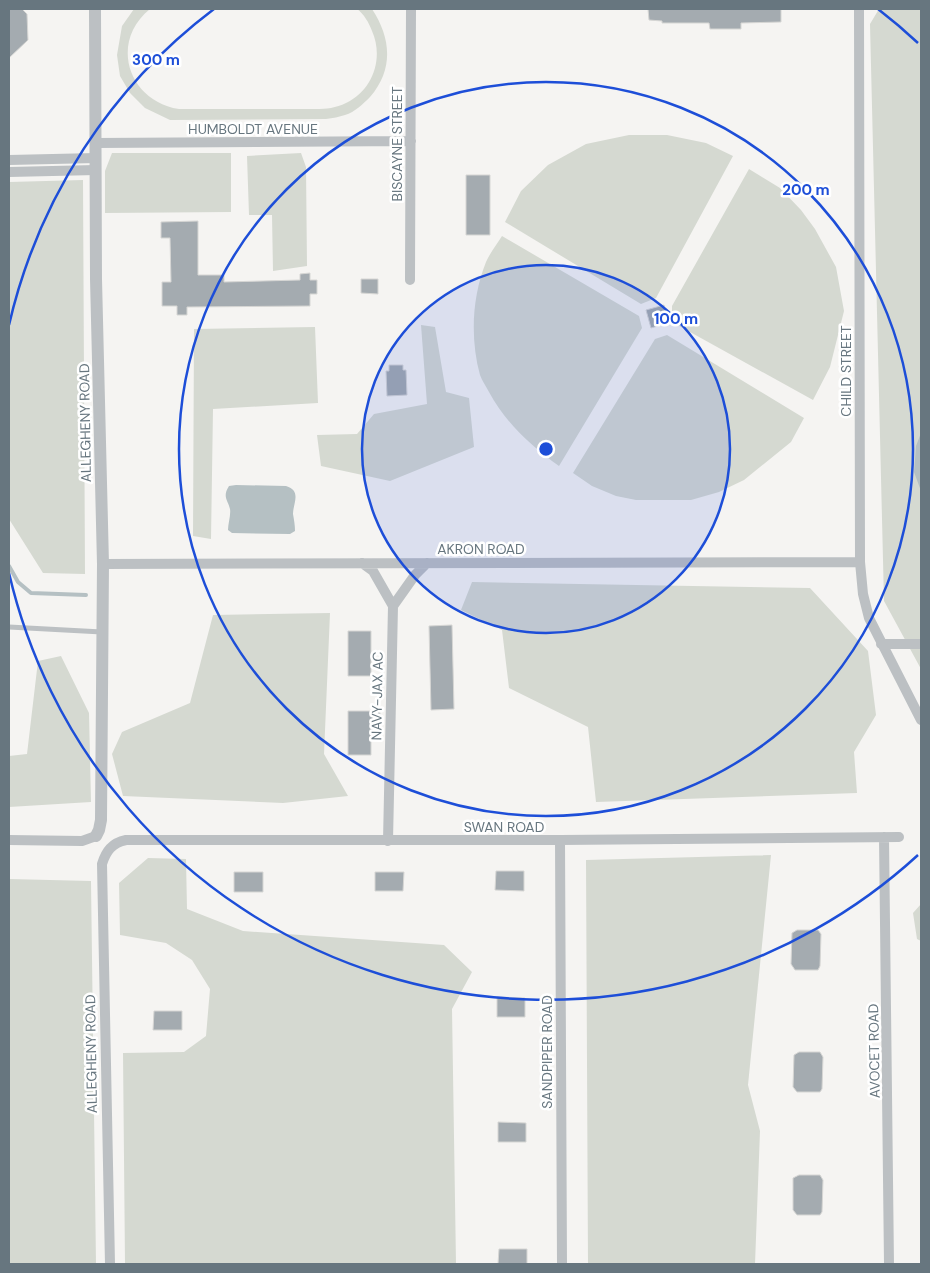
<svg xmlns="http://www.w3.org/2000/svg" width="930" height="1273" font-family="'DM Sans',sans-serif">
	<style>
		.green { fill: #d5d9d1 }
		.water { fill: #b5c0c3 }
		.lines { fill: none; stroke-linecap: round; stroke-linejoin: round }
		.stream { stroke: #b5c0c3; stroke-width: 4 }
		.building { fill: #a4abb0; stroke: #d6d6d4 }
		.service { stroke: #bcc0c3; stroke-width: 5 }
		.minor { stroke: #bcc0c3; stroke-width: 10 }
		.tertiary { stroke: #bcc0c3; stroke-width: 12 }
		.ring { fill: none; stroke: #1d4ed8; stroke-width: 2.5 }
		.labels { text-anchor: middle; stroke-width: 5; stroke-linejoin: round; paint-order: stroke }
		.street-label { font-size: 14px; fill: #67767f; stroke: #fff }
		.centre { fill: #1d4ed8; stroke: #fff; stroke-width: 2.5 }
		.ring-label { font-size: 15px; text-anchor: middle; font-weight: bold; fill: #1d4ed8; stroke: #fff; stroke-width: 5; stroke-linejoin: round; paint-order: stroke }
	</style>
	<rect width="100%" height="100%" fill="#f5f4f2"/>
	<path class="green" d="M134,9H150C109,42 128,101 179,109H316C326,109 336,108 346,103C373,90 384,58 372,31C369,23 364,14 357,9H372C391,38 394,69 370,97C363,104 355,112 345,115C339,117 333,118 326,119L170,120L145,108L130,93L120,76L117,55L122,26Z
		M879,9H921V669L884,601L870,24Z
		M629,135H667L706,143L733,156L656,298L641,304L505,222L521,191L548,165L586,144Z
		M112,153H231V212L105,213V171Z
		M301,153L306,167L307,266L273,271L272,215H249L247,156Z
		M749,169L780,188L801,210L815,229L836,267L844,311L830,367L813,400L672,322V306Z
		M83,180L85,574L43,573L9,519V182Z
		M502,236L639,316L642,328L559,466C531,446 505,422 489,392C486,386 482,381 480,375C470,338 472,297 486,262C490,253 497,244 502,236Z
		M421,325L435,327L446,392L469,398L474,447L390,481L321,466L317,435L357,434L374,414L427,404Z
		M315,327L318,403L213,409L211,539L193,536L194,329Z
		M667,335L804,418L791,442L744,480L719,492L691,500H636L616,496L592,486L573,473L655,339Z
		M472,582L810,588L868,651L876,715L854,752L857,793L596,802L588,727L509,688L502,630L461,610Z
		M330,613L324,754L348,796L283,803L123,796L112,754L122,732L190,703L213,615Z
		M61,656L89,713L91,802L9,807V756L27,754L38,661Z
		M771,855L748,1085L760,1131L755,1264H588L586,860Z
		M148,858L186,859L187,909L243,931L444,945L472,972L452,1009L456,1264H125L123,1053L184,1052L206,1036L210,989L192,960L166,943L120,935L119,883Z
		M9,879L91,881L96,1264H9Z
		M921,904V941L917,939L913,913Z"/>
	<path class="water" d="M921,433V491L914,472L916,446Z
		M236,485L286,486C302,491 293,503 293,514C294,520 295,525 295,531L290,534L232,533L228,530C228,524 231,515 230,509C228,500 222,497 229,486Z"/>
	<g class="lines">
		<path class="stream" d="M9,566L18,582L31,593L86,595"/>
	</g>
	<path class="building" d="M9,9H22L27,14L28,40L9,58Z
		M648,9H781V22L741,23V29H710L709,23H662V21L649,20Z
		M466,175H490V235H466Z
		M198,221V275H224V282L300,280V274L310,273V280H317V294H310V306L187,307V315H177V306H162V282H171L170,238H161V222Z
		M361,279H378V294L361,293Z
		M664,305L668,323L651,328L646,310Z
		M389,365H403V370H406L407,395L387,396L386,371H389Z
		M452,625L454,709L431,710L429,626Z
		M348,631H371V676H348Z
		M348,711H380V733H371V755H348Z
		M496,871H524V891L495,890Z
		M234,872H263V892H234Z
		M375,872H404L403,891H375Z
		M797,930H818L821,934L820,966L818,970H795L791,964L792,933Z
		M497,997L525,998V1017H497Z
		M154,1011H182V1030H153Z
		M799,1052H820L823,1057L822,1089L820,1092H797L793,1087L794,1055Z
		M498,1122L526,1123V1142H498Z
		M799,1175H820L823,1180L822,1212L820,1215H797L793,1210V1178Z
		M499,1249H527V1264H498Z"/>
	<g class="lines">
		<path class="service" d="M9,627L102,632"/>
		<path class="minor" d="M859,9L860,562L863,594L869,618L921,720
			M96,143L411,141
			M9,160L96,158
			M9,172L96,170
			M410,280L411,9
			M362,563L373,571L393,606L388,841
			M103,564L860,562
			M393,606L415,575L427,563
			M881,644H921
			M884,837L889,1264
			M9,840L82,841L96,836
			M560,840L562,1264
			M110,1264L102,864C106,851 112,843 126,840H560L899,837"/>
		<path class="tertiary" d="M95,9L96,279L103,564L101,820L99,830L96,836"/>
	</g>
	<circle cx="546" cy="449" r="184" fill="#1d4ed8" fill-opacity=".12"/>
	<g class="ring">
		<circle cx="546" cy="449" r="184"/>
		<circle cx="546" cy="449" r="367"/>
		<path d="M918 855A551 551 0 0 1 9 573M9 325A551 551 0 0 1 214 9M878 9A551 551 0 0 1 918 43"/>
	</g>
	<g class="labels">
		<g class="street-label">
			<text x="253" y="134">HUMBOLDT AVENUE</text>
			<text transform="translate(397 144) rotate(-90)" y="5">BISCAYNE STREET</text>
			<text transform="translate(846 371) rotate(-90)" y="5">CHILD STREET</text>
			<text transform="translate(85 423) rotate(-91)" y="5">ALLEGHENY ROAD</text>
			<text x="481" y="554">AKRON ROAD</text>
			<text transform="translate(377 696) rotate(-89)" y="5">NAVY-JAX AC</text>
			<text x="504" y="832">SWAN ROAD</text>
			<text transform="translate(874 1051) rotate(-91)" y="5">AVOCET ROAD</text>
			<text transform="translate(547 1052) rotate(-90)" y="5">SANDPIPER ROAD</text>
			<text transform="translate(91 1054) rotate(-91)" y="5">ALLEGHENY ROAD</text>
		</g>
	</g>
	<circle cx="546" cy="449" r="8" class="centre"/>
	<g class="ring-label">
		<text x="156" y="65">300 m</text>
		<text x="806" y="195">200 m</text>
		<text x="676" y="324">100 m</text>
	</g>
	<rect width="930" height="1273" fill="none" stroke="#67767f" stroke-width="20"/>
</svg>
